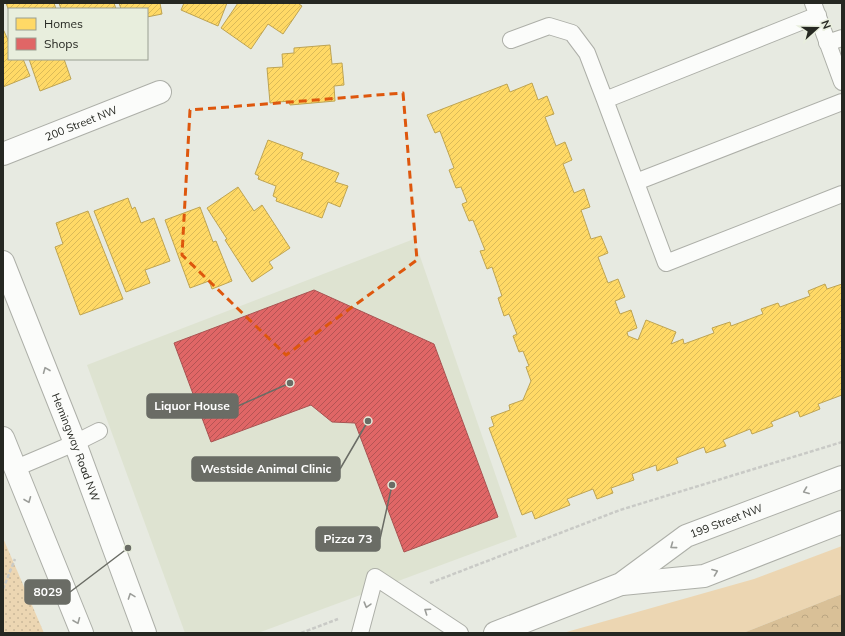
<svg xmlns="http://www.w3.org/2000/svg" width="845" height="636" font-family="Mulish,sans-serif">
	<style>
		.built { fill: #dee3d1 }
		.grass { fill: #ecd6b2 }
		.forest { fill: url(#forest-crowns) }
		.park { fill: url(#park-dots) }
		.homes { fill: url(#homes-hatch); stroke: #bea452 }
		.shops { fill: url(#shops-hatch); stroke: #a85352 }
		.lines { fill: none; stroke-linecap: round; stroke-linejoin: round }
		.lane-casing { stroke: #adafa8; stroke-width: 18 }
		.street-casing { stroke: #adafa8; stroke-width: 24 }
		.secondary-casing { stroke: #adafa8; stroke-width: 24 }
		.path { stroke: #c9cac6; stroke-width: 2.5; stroke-dasharray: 4 2; stroke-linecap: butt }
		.lane { stroke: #fbfcfa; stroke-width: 16 }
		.street { stroke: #fbfcfa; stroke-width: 22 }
		.secondary { stroke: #fbfcfa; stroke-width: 22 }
		.oneway { stroke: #9b9d99 }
		.marked { fill: none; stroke: #de570d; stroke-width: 3; stroke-dasharray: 8 5; stroke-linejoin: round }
		.labels { text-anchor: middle; stroke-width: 4; stroke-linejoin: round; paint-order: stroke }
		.street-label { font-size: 11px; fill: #262822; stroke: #e8eedd }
		.leader { fill: none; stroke: #6a6c65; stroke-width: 1.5 }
		.callout-dot { fill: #6a6c65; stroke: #e8eedd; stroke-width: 1.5 }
		.callout { fill: #6a6c65; stroke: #6a6c65; stroke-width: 1.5 }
		.callout-label { font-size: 12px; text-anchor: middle; font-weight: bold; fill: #fff }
	</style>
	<defs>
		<pattern id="forest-crowns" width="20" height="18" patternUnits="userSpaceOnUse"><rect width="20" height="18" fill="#d9c097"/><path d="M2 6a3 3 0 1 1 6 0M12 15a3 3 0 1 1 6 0" fill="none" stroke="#baa582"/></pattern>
		<pattern id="park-dots" width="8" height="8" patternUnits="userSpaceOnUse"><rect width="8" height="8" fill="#ecd6b2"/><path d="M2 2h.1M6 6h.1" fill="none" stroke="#cab899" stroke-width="1.8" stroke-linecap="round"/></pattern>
		<pattern id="homes-hatch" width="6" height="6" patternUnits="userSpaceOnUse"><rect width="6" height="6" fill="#ffd966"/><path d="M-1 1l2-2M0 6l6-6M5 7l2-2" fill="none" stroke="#daba58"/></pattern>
		<pattern id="shops-hatch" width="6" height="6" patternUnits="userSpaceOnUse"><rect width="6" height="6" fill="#e06666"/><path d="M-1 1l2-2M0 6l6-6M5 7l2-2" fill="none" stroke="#b55454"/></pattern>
	</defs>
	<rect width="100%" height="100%" fill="#e7eae1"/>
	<path class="built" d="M414,239L517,537L258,633H185L87,365Z"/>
	<path class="grass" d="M842,546V594L743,633H563L754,579Z"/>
	<path class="forest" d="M842,594V633H743Z"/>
	<path class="park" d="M3,538L44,633H3Z"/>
	<path class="homes" d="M6,3H54L56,9H9V11Z
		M59,3H114L116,9H64V8L61,9Z
		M119,3H160L162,14L147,17V9H121Z
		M184,3H227L218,26L181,10Z
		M238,3H300L299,4L302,6L283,34L268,24L251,49L221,28Z
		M3,29L9,42V59H23L30,76L3,87Z
		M330,45L332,64L342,63L344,85L334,86L335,101L290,105L289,101L270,103L267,68L283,67L282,54L294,53V48Z
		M29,59H64L71,79L40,91Z
		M532,83L538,100L547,96L554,114L545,117L556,146L565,142L572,160L563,164L574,193L584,189L590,207L581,210L591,239L601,236L608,253L598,257L608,283L618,279L625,297L615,301L620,314L631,310L637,328L627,332L628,336L638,340L646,320L676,332L671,344L683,339L684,344L714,333L712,328L730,322L731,326L763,314L761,309L778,303L780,307L810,296L808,291L825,284L827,289L842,284V395L818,404L820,409L800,417L798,411L771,422L773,426L752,434L750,429L723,440L726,446L706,453L704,447L676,458L678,463L657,471L656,465L632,474L634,480L611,488L613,493L597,499L593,489L567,499L570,505L535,519L532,511L522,515L489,428L494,426L491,417L510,410L509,405L523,400L531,381L526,367L529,366L523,351L519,352L513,336L517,334L509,314L504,316L498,298L502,296L492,267L487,269L480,251L485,250L473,220L469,221L462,204L467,202L461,187L456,188L449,170L454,168L440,131L435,133L427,115L507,84L510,92Z
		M268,140L303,153L301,159L339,173L335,182L348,186L340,207L328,202L322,218L276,201L277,198L273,196L276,186L258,179L259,176L255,174Z
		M238,187L254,211L262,205L290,248L269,262L273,268L252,282L225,240L227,239L207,208Z
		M128,198L132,209L135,207L141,223L154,218L170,261L145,270L150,283L126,292L94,211Z
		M200,207L213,242L216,241L232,281L212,289L209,281L190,288L165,220Z
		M88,211L123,299L80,315L55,247L63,244L56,223Z"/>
	<path class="shops" d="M314,290L434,344L498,517L404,552L355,423L332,422L311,405L211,442L174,343Z"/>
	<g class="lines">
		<defs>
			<path id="lane" d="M813,3L842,82
				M818,15L605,100L666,263L842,194
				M511,40L549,26L572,33L587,53L605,100
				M827,43L842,38
				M636,182L842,102
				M16,468L75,443L99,431
				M360,633L375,577L460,633"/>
			<g id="street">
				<path id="s1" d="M3,154L160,92"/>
			</g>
			<g id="secondary">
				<path id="s2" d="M3,262L75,443L145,633"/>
				<path d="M3,438L82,633"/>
				<path d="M622,584L704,576L842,522"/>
				<path id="s3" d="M495,633L621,584L686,536L842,477"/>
			</g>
		</defs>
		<use href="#lane" class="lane-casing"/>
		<use href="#street" class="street-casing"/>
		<use href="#secondary" class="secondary-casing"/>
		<path class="path" d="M430,583L620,510L842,442
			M3,589L15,559
			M301,633L338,619"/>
		<use href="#lane" class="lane"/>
		<use href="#street" class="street"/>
		<use href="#secondary" class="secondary"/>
	</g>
	<defs><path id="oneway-chevron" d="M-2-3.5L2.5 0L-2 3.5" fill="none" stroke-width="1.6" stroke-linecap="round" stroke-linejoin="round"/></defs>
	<g class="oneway">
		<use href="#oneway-chevron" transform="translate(46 370) rotate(-112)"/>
		<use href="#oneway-chevron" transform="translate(806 491) rotate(159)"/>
		<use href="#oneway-chevron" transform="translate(28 500) rotate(68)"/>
		<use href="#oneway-chevron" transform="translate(673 546) rotate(144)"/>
		<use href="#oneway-chevron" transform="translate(715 572) rotate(-21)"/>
		<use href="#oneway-chevron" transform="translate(131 596) rotate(-110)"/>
		<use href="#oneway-chevron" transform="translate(367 605) rotate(106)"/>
		<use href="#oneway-chevron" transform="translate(427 611) rotate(-146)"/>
		<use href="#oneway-chevron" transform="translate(77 621) rotate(68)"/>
	</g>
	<path class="marked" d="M403,93L417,260L286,355L182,255L190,110Z"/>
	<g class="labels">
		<g class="street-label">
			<text dy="4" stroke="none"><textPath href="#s1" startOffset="84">200 Street NW</textPath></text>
			<text dy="4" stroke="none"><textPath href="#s2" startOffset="199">Hemingway Road NW</textPath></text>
			<text dy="4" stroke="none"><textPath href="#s3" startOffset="259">199 Street NW</textPath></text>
		</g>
	</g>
	<path class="leader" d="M290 383L238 406M368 421L340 469M392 485L380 539M128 548L70 592"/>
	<g class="callout-dot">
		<circle cx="290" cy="383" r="4"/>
		<circle cx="368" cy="421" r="4"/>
		<circle cx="392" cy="485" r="4"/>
		<circle cx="128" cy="548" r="4"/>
	</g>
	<g class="callout">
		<rect x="147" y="394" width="91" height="24" rx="4"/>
		<rect x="192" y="457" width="148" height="24" rx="4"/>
		<rect x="316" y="527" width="64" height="24" rx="4"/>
		<rect x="25" y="580" width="45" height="24" rx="4"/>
	</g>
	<g class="callout-label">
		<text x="192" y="410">Liquor House</text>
		<text x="266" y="473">Westside Animal Clinic</text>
		<text x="348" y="543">Pizza 73</text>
		<text x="48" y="596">8029</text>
	</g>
	<rect width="845" height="636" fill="none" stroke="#262822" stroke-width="8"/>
	<rect x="8" y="8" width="140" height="52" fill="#e8eedd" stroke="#9a9f92"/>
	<rect x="16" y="18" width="20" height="12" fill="#ffd966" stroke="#9a9f92"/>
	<text x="44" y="28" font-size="12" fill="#262822">Homes</text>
	<rect x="16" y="38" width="20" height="12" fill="#e06666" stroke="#9a9f92"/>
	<text x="44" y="48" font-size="12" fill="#262822">Shops</text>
	<g transform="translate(817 28) rotate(69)" stroke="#e8eedd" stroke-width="3" paint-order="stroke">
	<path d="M0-3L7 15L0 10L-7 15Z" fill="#262822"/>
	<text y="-6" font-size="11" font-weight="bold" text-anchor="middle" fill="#262822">N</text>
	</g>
</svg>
